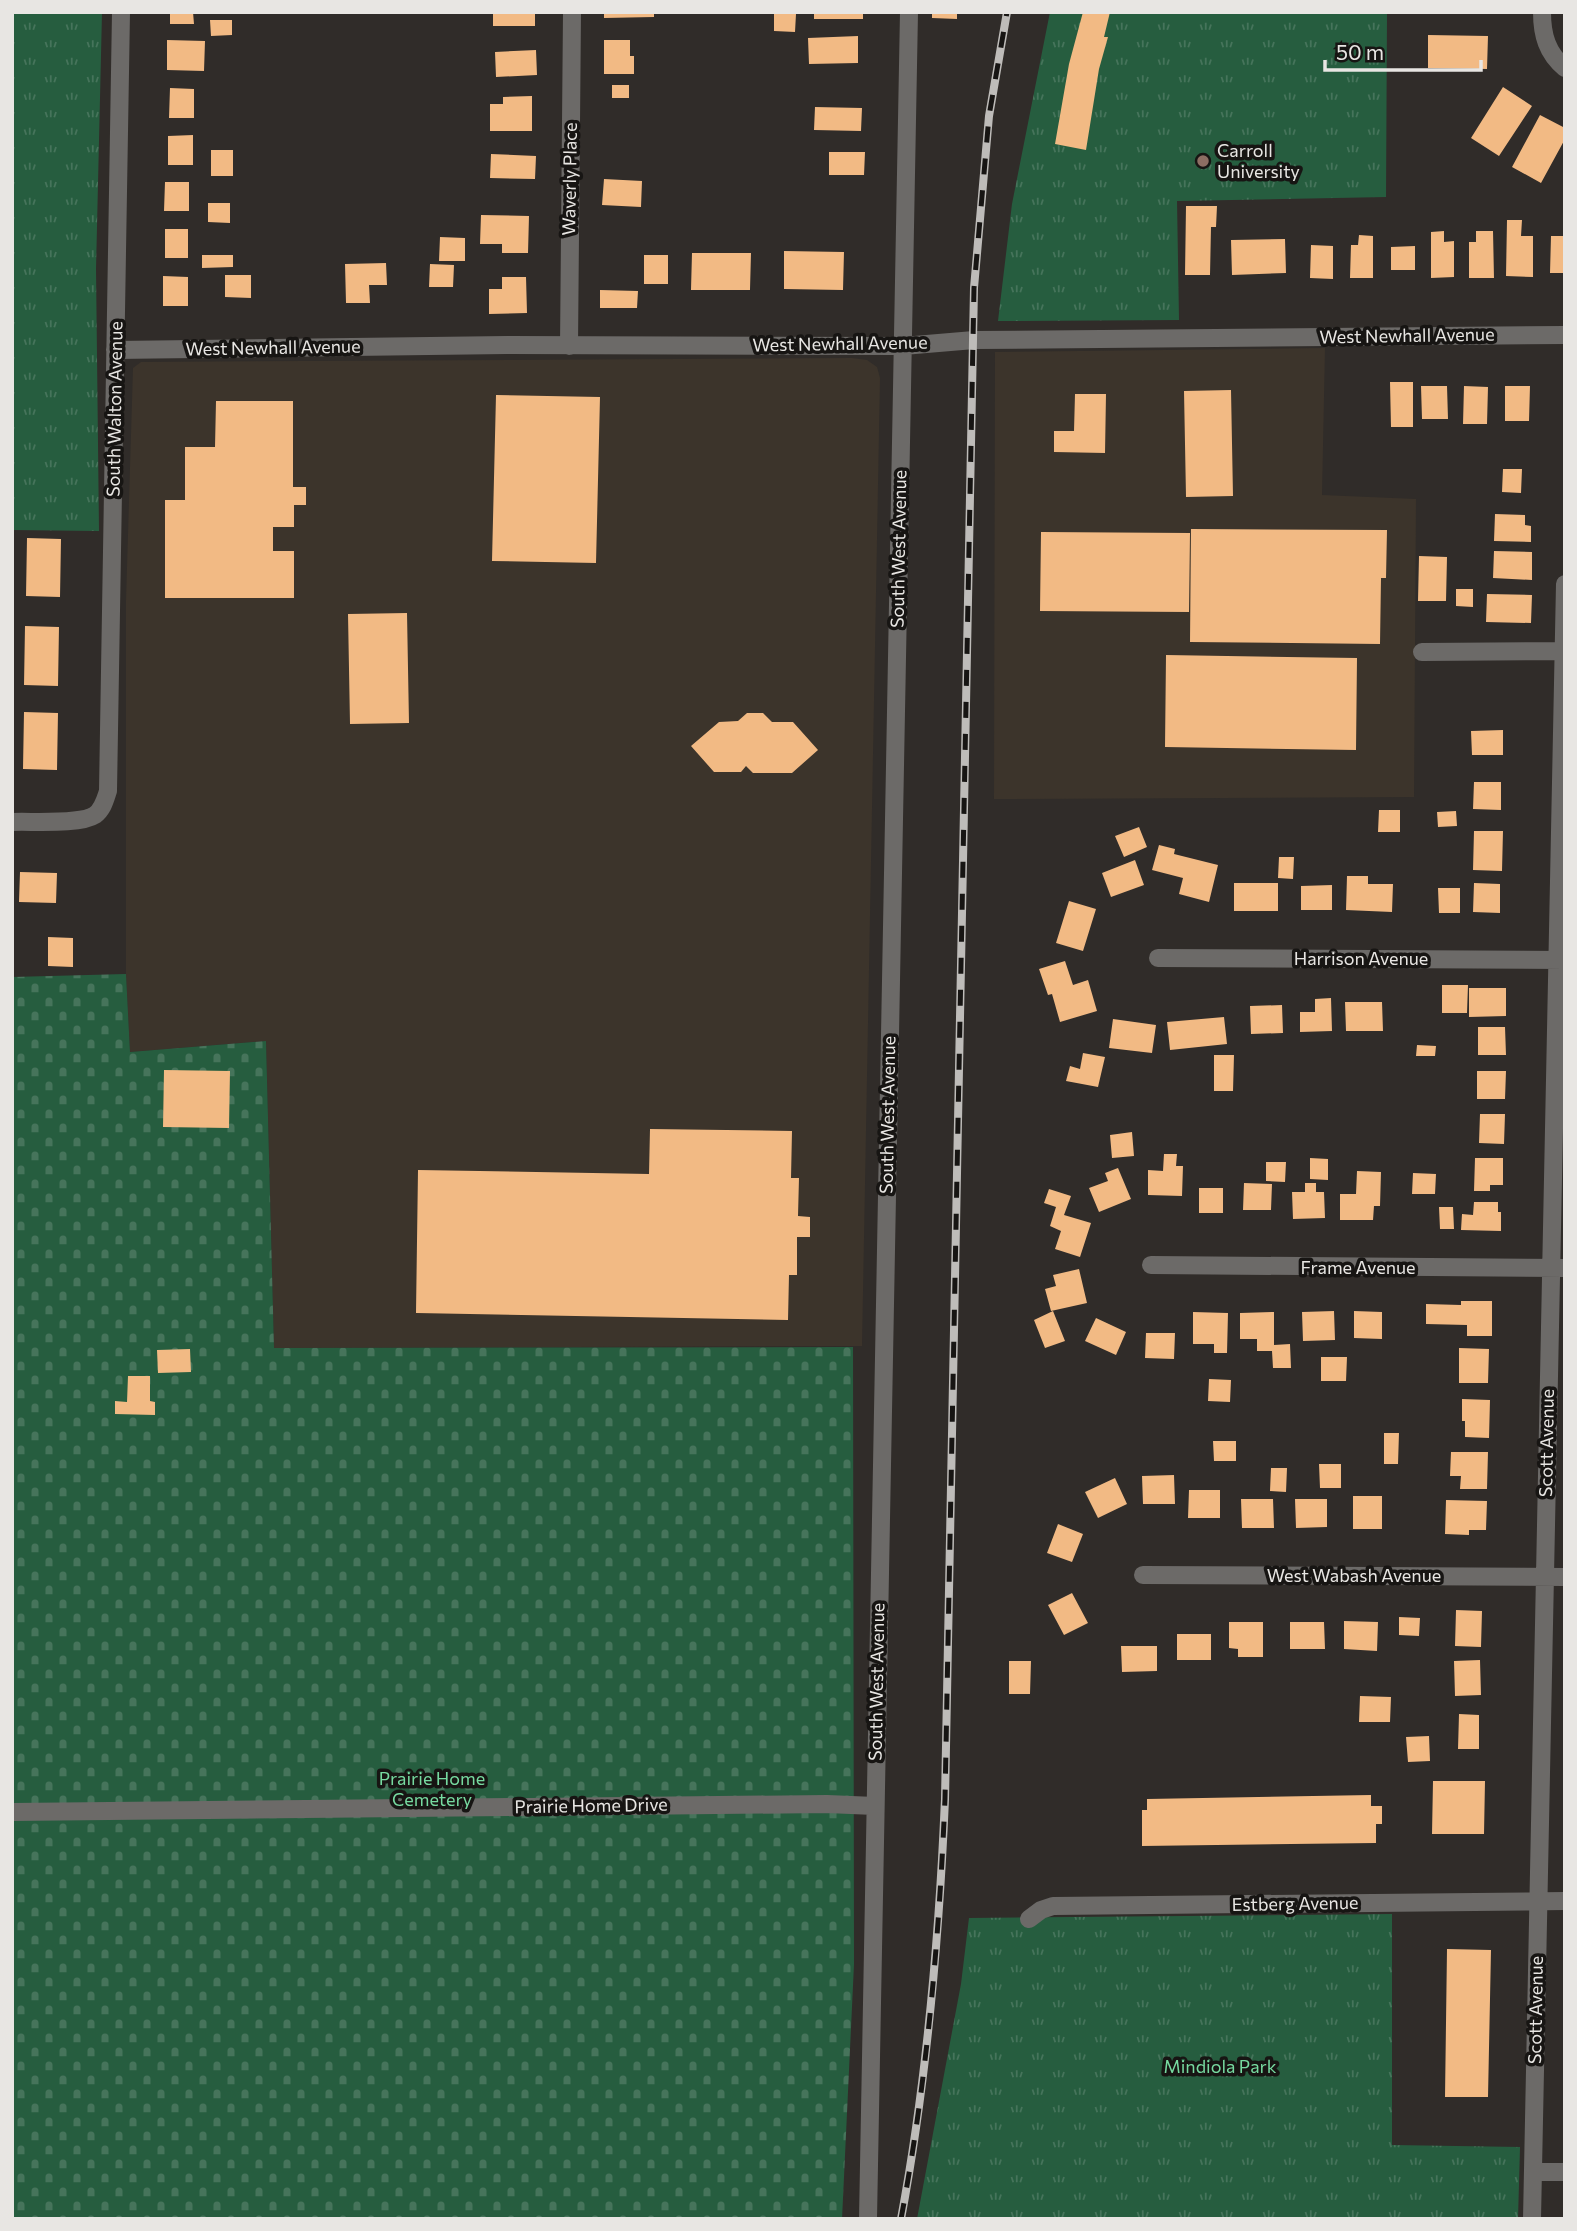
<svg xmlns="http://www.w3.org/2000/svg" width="1577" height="2231" font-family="Commissioner,sans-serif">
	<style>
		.built { fill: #3c342b }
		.cemetery { fill: url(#cemetery-stones) }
		.park { fill: url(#park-tufts) }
		.building { fill: #f2ba84 }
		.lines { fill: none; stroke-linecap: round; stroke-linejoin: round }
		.minor { stroke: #6c6a68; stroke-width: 18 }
		.rail-casing { stroke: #bebcb9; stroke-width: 8 }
		.rail { stroke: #171513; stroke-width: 5; stroke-dasharray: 16; stroke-linecap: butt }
		.education-dot { fill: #8d6e63; stroke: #171513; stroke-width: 2.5 }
		.labels { text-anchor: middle; stroke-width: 7; stroke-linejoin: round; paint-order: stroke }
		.poi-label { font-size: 18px; fill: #e8e6e3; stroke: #171513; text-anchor: start }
		.street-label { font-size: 18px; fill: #e8e6e3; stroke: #171513 }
		.park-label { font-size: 18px; fill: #77daa0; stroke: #171513 }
	</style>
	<defs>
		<pattern id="cemetery-stones" width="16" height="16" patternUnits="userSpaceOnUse" patternTransform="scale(1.75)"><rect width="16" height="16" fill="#265d3f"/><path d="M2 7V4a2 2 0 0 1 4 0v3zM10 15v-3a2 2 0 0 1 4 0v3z" fill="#46745b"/></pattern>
		<pattern id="park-tufts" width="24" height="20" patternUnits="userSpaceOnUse" patternTransform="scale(1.75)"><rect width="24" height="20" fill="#265d3f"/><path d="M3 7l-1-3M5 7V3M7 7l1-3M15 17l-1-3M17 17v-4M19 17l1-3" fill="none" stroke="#46745b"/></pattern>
	</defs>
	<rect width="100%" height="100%" fill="#302c29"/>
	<path class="built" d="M1325,348L1322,495L1416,499L1414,797L994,799L995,352Z
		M852,358L867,360L877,367L880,378L862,1346L274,1348L266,1041L130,1052L126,974V601L133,368L141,362Z"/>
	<path class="cemetery" d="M126,974L130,1052L266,1041L274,1348L853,1347L854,1964L842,2219H12V977Z"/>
	<path class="park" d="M12,12H102L96,269L99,531L12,530Z
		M1050,12H1387L1386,197L1177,201L1179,320L998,321L1012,204Z
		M1392,1914V2145L1520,2147L1518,2219H917L961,1984L969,1918Z"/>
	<path class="building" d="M170,12H193L194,24H170Z
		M493,12H535V26H493Z
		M604,12H654V17L604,18Z
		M814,12H863V19H814Z
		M932,12H957V19L932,18Z
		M1083,12H1110L1104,37H1108L1099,69L1086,150L1055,144L1069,64Z
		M774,13L796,14L795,32L774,31Z
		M210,20H232V35L211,36Z
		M1428,35L1488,36L1487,69L1428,68Z
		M858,36V63L809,64L808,38Z
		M167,40L205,41L204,71L167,70Z
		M604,40H630V56H634V74H604Z
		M536,50L537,75L496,77L495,52Z
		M612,85H629V98H612Z
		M1503,87L1532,106L1499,156L1471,138Z
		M170,88L194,89V118H169Z
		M532,96V131H490V104H503V97Z
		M815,107L862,108L861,131L814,130Z
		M1540,115L1565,128V139L1541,183L1512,167Z
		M193,135V165H168V136Z
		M211,150H233V176H211Z
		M829,152H865L864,175H829Z
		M491,154L536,156L535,179L490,178Z
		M604,179L642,181L641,207L602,205Z
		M165,182H189V211H164Z
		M208,203H230V223L208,222Z
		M1186,206H1217L1216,227H1211L1210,275H1185Z
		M481,215L529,216L528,253H502V244H480Z
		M1507,220H1522L1521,236H1533V277L1506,276Z
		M165,229H188V258H165Z
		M1444,231V242L1454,241V277L1431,278V232Z
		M1476,231H1493L1494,278H1469V242H1476Z
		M1359,235L1373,236V278H1350L1351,245H1358Z
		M1551,236H1565V273H1550Z
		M440,237L465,238V261H439Z
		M1285,239L1286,273L1232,275L1231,240Z
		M1311,245L1333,246V279L1310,278Z
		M1415,246V270H1391V247Z
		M784,251L844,252L843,290L784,289Z
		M692,253H751L750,290H691Z
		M202,255H233V267L202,268Z
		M644,255H668V284H644Z
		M386,263L387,285H369L370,303H346L345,264Z
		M430,264L454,265L453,287H429Z
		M225,275H251V298L225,297Z
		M163,276L188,277V306H163Z
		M502,277H526L527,313L489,314V289H502Z
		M600,290L638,291L637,308H600Z
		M1390,382H1413V427H1391Z
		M1421,386H1447L1448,419H1422Z
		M1464,386L1488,387L1487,424H1463Z
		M1505,386H1530L1529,421H1505Z
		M1231,390L1233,496L1186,497L1184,391Z
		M1075,394H1106L1105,453L1054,452V431H1074Z
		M496,395L600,397L596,563L492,561Z
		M216,401H293V487H306V505H294V527H273V551H294V598H165V500H185V447H215Z
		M1503,469H1522L1521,493L1502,492Z
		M1495,514L1525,515V525L1531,526V542L1494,541Z
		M1191,529L1387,530L1386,578H1381L1380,644L1190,642Z
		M1041,532L1190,533L1189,612L1040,611Z
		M27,538L61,539L60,597L26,596Z
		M1494,551L1532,552V580L1493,578Z
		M1419,556L1447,557L1446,601H1418Z
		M1456,589H1473V607L1456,606Z
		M1487,594L1532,595L1531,623L1486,622Z
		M407,613L409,723L350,724L348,614Z
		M25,626L59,627L58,686L24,685Z
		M1166,655L1357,658L1356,750L1165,747Z
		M24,712L58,713L57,770L23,769Z
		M747,713H763L772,722H793L818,750L792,773H753L746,766L741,772H714L691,746L719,722L738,721Z
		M1503,730V755H1472L1471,731Z
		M1474,782H1501V810L1473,809Z
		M1379,810H1400V832H1378Z
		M1456,811L1457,826L1438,827L1437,812Z
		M1139,827L1147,847L1124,857L1115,836Z
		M1474,831H1503L1502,871L1473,870Z
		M1159,845L1175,849L1174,854L1218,865L1209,902L1179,894L1183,878L1152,870Z
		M1279,857H1294L1293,879L1278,878Z
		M1135,860L1144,885L1111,897L1102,873Z
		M20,872L57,873L56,903L19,902Z
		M1347,876H1368V884H1393L1392,912L1346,910Z
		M1234,883H1278V911H1234Z
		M1474,883L1500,884V913L1473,912Z
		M1332,885V910H1301V886Z
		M1438,888H1460V913H1439Z
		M1069,901L1096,909L1083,951L1056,943Z
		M48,937L73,938V967L48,966Z
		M1065,961L1073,985L1088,980L1097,1011L1060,1022L1052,994L1048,995L1039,969Z
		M1442,985H1468L1467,1013H1442Z
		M1469,988H1506V1016L1469,1017Z
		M1331,998L1332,1031L1300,1032V1012H1315V999Z
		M1345,1002H1382L1383,1031H1346Z
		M1282,1005L1283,1033L1251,1034L1250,1006Z
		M1224,1017L1227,1044L1170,1050L1167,1022Z
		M1113,1019L1156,1025L1152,1053L1109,1048Z
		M1478,1027H1505L1506,1055H1478Z
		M1417,1045L1436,1046L1435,1056H1416Z
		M1083,1053L1105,1057L1098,1087L1066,1081L1070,1066L1080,1069Z
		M1214,1055H1234L1233,1091H1214Z
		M164,1070L230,1071L229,1128L163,1127Z
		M1477,1071H1506L1505,1099H1477Z
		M1480,1114H1505L1504,1144L1479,1143Z
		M650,1129L792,1131L791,1178H799L798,1216L810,1217V1237H797V1275H789L788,1320L416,1313L418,1170L649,1174Z
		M1132,1132L1134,1156L1112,1158L1110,1135Z
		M1164,1154H1177L1176,1166H1183L1182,1196L1148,1195V1170L1163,1171Z
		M1310,1158L1328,1159V1180L1310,1179Z
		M1475,1158H1503V1185H1490V1191H1474Z
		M1266,1162H1286L1285,1182L1266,1181Z
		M1118,1168L1131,1199L1099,1212L1089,1188L1108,1181L1105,1173Z
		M1357,1171L1381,1172L1380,1206H1374L1373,1220H1340V1194H1356Z
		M1413,1173L1436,1174L1435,1194H1412Z
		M1244,1183L1272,1184L1271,1210H1243Z
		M1305,1183H1316V1192H1324L1325,1218L1293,1219L1292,1192H1305Z
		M1199,1188H1223V1213H1199Z
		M1049,1189L1071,1196L1064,1215L1091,1223L1080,1257L1055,1249L1061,1231L1050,1226L1056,1207L1044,1203Z
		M1474,1202H1498V1212H1501V1231L1461,1230L1462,1214L1473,1215Z
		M1439,1207H1453L1454,1229H1440Z
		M1079,1269L1087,1303L1051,1311L1045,1289L1056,1286L1053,1275Z
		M1461,1301H1492V1336H1467V1325L1426,1324V1304L1461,1305Z
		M1053,1311L1065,1341L1045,1348L1034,1320Z
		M1334,1311L1335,1340L1303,1341L1302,1312Z
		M1354,1311L1382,1312V1339L1354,1338Z
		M1193,1312L1228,1313L1227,1353H1214V1344H1193Z
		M1274,1312V1345L1290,1344L1291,1368H1273L1272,1351H1257V1339H1240V1313Z
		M1096,1318L1126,1332L1116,1355L1085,1341Z
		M1146,1333H1175L1174,1359L1145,1358Z
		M1459,1348L1489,1349L1488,1383H1459Z
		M190,1349L191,1372L158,1373L157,1350Z
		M1321,1357H1347L1346,1381H1321Z
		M128,1376H150V1401L155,1402V1415L115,1414V1401L127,1402Z
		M1209,1379L1231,1380L1230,1402L1208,1401Z
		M1462,1399L1490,1400L1489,1438L1465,1437V1421H1462Z
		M1384,1433H1399L1398,1464H1384Z
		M1213,1441H1236V1461H1214Z
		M1451,1452H1488L1487,1489H1460L1461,1476H1450Z
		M1319,1464H1341V1488H1320Z
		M1271,1468H1287L1286,1492L1270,1491Z
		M1174,1475L1175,1504H1143L1142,1476Z
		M1115,1478L1127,1504L1098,1518L1085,1492Z
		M1189,1490H1220V1518H1188Z
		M1353,1496H1382V1529H1353Z
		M1241,1499H1273L1274,1528H1242Z
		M1295,1499H1327V1527L1296,1528Z
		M1446,1500L1487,1501L1486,1530H1469V1535L1445,1534Z
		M1058,1524L1083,1534L1072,1562L1047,1553Z
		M1072,1593L1088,1623L1064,1635L1048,1605Z
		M1456,1610L1482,1611L1481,1647L1455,1646Z
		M1399,1617L1420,1618L1419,1636L1399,1635Z
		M1344,1621L1378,1622L1377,1651L1344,1649Z
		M1229,1622H1263V1657H1238V1649L1229,1648Z
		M1290,1622H1324L1325,1649H1290Z
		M1177,1634H1211V1660H1177Z
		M1121,1646H1157V1671L1122,1672Z
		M1480,1660L1481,1695L1455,1696L1454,1661Z
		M1009,1661H1031L1030,1694H1009Z
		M1360,1696L1391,1697L1390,1722H1359Z
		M1459,1714L1479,1715V1749H1458Z
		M1429,1736L1430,1761L1408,1762L1406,1737Z
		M1433,1781H1485L1484,1834H1432Z
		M1371,1795V1806H1382V1824H1376V1843L1142,1846V1810H1147V1799Z
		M1447,1949L1491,1950L1488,2097H1445Z"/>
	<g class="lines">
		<path class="minor" d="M1542,12C1542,35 1547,53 1565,68
			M569,346L572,12
			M115,350L507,345L903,346L974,340L1565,335
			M1422,652L1565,651
			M12,822C31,821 80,825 95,815C103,809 105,800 108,791L121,12
			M1158,958L1565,960
			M1151,1265L1565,1268
			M1143,1575L1565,1577
			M12,1812L827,1804L875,1806
			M1029,1919L1041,1910L1053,1906L1565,1901
			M1533,2172H1565
			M868,2219L909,12
			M1532,2219L1565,584"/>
		<defs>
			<path id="rail" d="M901,2219C927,2080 939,1940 945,1799L974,288L989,116L1007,12"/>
		</defs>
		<use href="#rail" class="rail-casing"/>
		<use href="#rail" class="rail"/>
	</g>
	<circle class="education-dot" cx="1203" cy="161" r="7"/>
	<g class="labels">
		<g class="poi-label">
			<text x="1217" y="157">Carroll<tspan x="1217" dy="21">University</tspan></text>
		</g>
		<g class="street-label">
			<text transform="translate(570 179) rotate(-89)" y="6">Waverly Place</text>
			<text transform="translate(1407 336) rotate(-1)" y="6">West Newhall Avenue</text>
			<text transform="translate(840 344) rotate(-1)" y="6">West Newhall Avenue</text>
			<text transform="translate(273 348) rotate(-1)" y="6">West Newhall Avenue</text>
			<text transform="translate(115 409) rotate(-89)" y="6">South Walton Avenue</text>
			<text transform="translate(899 549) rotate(-89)" y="6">South West Avenue</text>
			<text x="1361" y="965">Harrison Avenue</text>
			<text transform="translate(888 1115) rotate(-89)" y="6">South West Avenue</text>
			<text x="1358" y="1274">Frame Avenue</text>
			<text transform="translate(1547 1443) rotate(-89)" y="6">Scott Avenue</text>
			<text x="1354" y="1582">West Wabash Avenue</text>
			<text transform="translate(877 1682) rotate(-89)" y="6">South West Avenue</text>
			<text transform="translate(591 1806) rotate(-1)" y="6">Prairie Home Drive</text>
			<text transform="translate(1295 1904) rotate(-1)" y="6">Estberg Avenue</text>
			<text transform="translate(1536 2010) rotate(-89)" y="6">Scott Avenue</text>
		</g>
		<g class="park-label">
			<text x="432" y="1785">Prairie Home<tspan x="432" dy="21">Cemetery</tspan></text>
			<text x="1220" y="2073">Mindiola Park</text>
		</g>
	</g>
	<rect width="1577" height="2231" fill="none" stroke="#e8e6e3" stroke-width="28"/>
	<path d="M1325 60v10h156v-10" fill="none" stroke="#e8e6e3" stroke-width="3.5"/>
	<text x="1336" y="60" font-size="21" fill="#e8e6e3" stroke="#171513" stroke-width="5" paint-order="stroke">50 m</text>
</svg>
